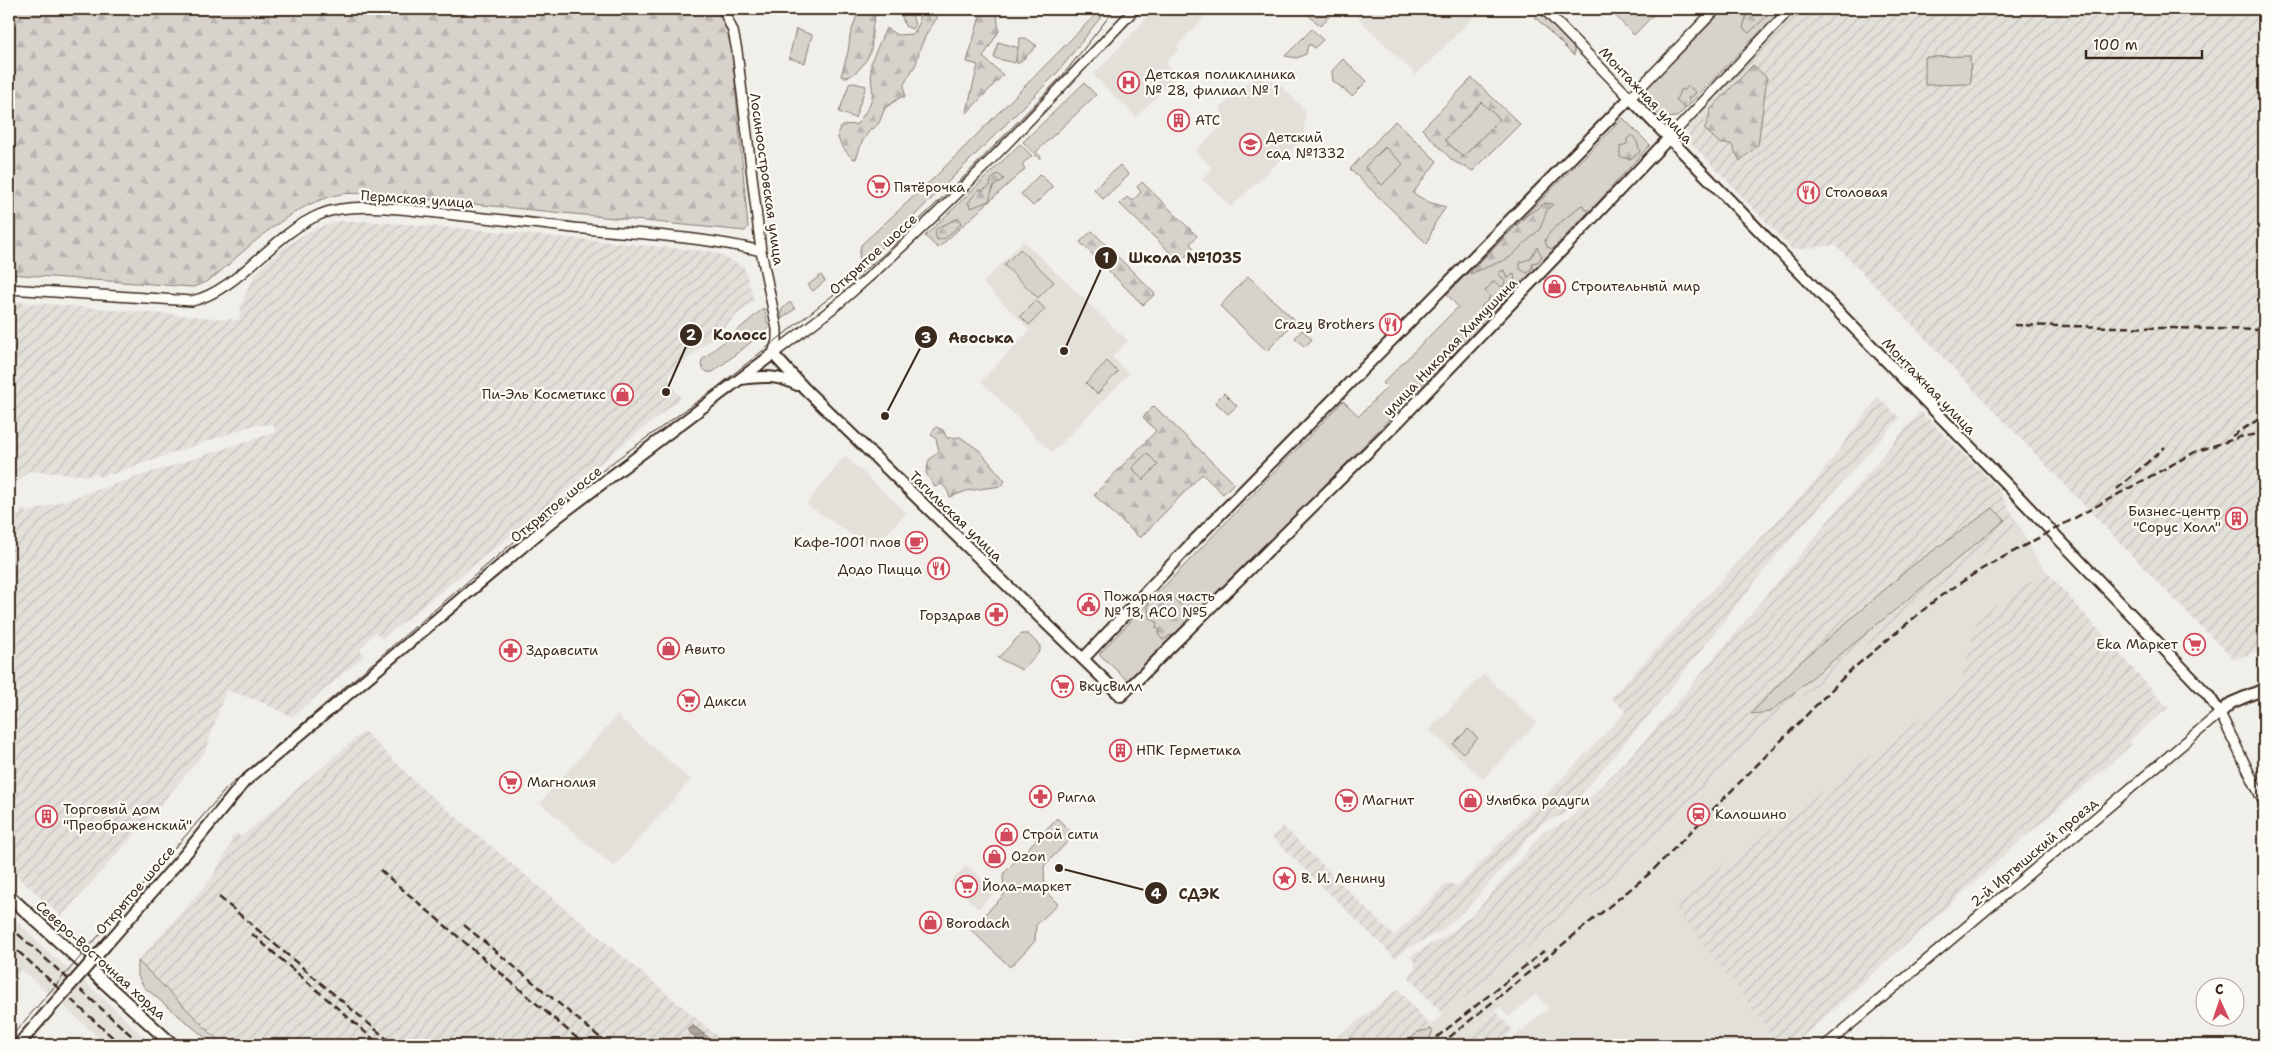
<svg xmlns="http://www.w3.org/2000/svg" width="2273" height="1054" font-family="'Shantell Sans',sans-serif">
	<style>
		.built { fill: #e3e0da }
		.industrial { fill: url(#industrial-furrows) }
		.green { fill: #d7d2cc; stroke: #897e75 }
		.forest { fill: url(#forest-firs); stroke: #897e75; fill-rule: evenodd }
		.water { fill: url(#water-rules); stroke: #80746b }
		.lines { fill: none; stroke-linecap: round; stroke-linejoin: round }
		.tertiary-casing { stroke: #3b2a1e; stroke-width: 12 }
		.secondary-casing { stroke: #3b2a1e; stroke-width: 14 }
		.primary-casing { stroke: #3b2a1e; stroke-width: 15 }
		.tertiary { stroke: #fdfcf7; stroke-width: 9 }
		.secondary { stroke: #fdfcf7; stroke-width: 10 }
		.primary { stroke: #fdfcf7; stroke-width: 11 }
		.tram { stroke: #3b2a1e; stroke-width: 1 }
		.rail { stroke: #3b2a1e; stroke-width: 2.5; stroke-dasharray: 8 4; stroke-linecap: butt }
		.secondary-bridge-casing { stroke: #3b2a1e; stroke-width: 14; stroke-linecap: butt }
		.secondary-bridge { stroke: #fdfcf7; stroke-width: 10 }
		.labels { text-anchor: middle; stroke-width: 4.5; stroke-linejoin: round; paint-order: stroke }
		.poi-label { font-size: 14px; fill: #3b2a1e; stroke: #fdfcf7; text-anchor: start }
		.street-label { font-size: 14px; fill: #3b2a1e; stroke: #fdfcf7 }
		.leader { fill: none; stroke: #3b2a1e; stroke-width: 2 }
		.callout-dot { fill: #3b2a1e; stroke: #fdfcf7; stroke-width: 2 }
		.mark-label { font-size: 15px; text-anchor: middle; font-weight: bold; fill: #fff }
		.callout-label { font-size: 15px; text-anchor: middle; font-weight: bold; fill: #3b2a1e; stroke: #fdfcf7; stroke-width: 4.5; stroke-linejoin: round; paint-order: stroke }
	</style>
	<defs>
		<pattern id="industrial-furrows" width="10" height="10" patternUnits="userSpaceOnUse" patternTransform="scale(1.25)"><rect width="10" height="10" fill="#e3e0da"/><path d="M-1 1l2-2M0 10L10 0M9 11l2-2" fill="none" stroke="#c4c0bb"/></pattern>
		<pattern id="forest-firs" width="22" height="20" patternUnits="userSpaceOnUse" patternTransform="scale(1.25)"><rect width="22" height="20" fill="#d7d2cc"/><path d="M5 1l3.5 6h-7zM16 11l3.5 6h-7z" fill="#b9b4af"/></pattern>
		<pattern id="water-rules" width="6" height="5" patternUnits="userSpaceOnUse" patternTransform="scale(1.25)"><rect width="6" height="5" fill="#aea69f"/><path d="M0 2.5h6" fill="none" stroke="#8f8781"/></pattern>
	</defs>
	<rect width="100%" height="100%" fill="#f1efea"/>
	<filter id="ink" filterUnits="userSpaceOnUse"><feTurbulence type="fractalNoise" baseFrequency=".02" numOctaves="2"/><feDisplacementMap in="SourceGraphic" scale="10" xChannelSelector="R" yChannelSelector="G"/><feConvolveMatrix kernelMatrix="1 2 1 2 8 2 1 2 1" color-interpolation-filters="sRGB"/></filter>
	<g filter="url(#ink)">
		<path class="built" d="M1155,9H1198L1206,16L1177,46L1179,49L1166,63L1176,77L1136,117L1093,75Z
			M1349,9H1482L1416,75Z
			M1254,77L1277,82L1305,110L1304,138L1231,207L1202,179L1212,168L1195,151L1223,125L1221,107Z
			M1023,241L1128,341L1112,357L1129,374L1052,453L981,381L1030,330L983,283Z
			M845,456L907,513L872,548L806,504Z
			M2021,529L2031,551L2047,572L2012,592L1967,660L1958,690L1673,903L1765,1025L1774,1045H1505L1548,1008L1536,994L1509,1017L1500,1007L1453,1045H1405L1603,887L1619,878L1763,729L1966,566Z
			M1484,674L1537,723L1483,779L1429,730Z
			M617,715L691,780L614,867L540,803Z
			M967,865L995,892L978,909L950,882Z
			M9,914L46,950L94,990L153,1045H106L72,1013L9,960Z"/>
		<path class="industrial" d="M1799,9H2264V648L2234,660L2164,589L1836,245L1793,250L1691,143L1686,130L1692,117Z
			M338,221H364L494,231L714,252L744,267L754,300L670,375L669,383L681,398L382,639L375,632L360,650L364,656L292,717L259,701L226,690L205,752L146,821L148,824L145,828L137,832L61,916L9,869V518L21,514L20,510L24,508L26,513L276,432L273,424L251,426L113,474H106L105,476H98V474L92,473L91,476L29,471L9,489V301L238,320L244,296L256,273L283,248L311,230Z
			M1878,397L1900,418L1774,558L1656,707L1564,814L1540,825L1470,905L1443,930L1407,949L1395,958L1272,837L1283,826L1394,936L1447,883L1458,886L1626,712L1611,697L1818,478Z
			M1920,411L1997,487L2021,529L1966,566L1763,729L1619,878L1603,887L1443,1015L1409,978L1416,964L1410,956L1446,936L1475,913L1543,832L1568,821L1644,742Z
			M2047,572L2168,708L2128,741L2131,745L2102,771L2028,834L1794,1045H1774L1765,1025L1672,903L1958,690L1977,620L2012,592Z
			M364,731L424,790L728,1045H223L138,961L211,879L232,842L230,839L236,833L241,837Z
			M9,960L21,970L9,983Z
			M1398,989L1430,1026L1405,1045H1327Z
			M1496,1011L1513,1031L1497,1045H1453Z
			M1882,1035L1887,1045H1868Z"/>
		<path class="green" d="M896,9H915L912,14L915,25L912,29L905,26L901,14Z
			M1101,9H1107L1058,72L887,243L863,262L859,257L861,245L935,177Z
			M1302,9H1336L1320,26Z
			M1609,9H1659L1634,35Z
			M1725,9H1782L1677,117L1663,118L1645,102L1647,88Z
			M796,29L812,35L805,63L789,58Z
			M1312,29L1323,40L1314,48L1312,45H1308L1306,54L1297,58L1285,56Z
			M998,42L1019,48L1015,63L994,58Z
			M1970,56L1971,84L1925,85V57Z
			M1343,59L1367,81L1352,96L1333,81L1332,71Z
			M850,82L866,86L855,118L839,112Z
			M1084,83L1096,95L1036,152L1041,157L1039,159L1023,142Z
			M1482,101L1500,119L1463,157L1445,140Z
			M1623,118L1650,145L1557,247L1190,624L1127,680L1099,654L1343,401L1359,416L1387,387L1383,383L1458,307L1447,294Z
			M1020,144L1032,156L1022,164L1025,169L938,248L925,236Z
			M1386,147L1403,164L1382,185L1364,167Z
			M1120,165L1129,175L1103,199L1094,189Z
			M1040,174L1053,187L1033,206L1021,194Z
			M1020,249L1054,282L1038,298L1004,265Z
			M821,275L825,281L813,291L808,285Z
			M1248,276L1295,321L1267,351L1220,306Z
			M1036,300L1045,309L1029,325L1020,316Z
			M790,302L795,309L781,319L782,309Z
			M764,308L769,328L713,372C707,373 704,371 701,365L702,360Z
			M1302,330L1312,339L1305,347L1295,338Z
			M1107,361L1118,372L1097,394L1086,383Z
			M1224,393L1237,406L1228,414L1215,402Z
			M1147,453L1159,465L1143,480L1132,468Z
			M1993,508L2005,520L1770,712L1751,714L1797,665L1913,565Z
			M1021,634H1028L1040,646V651L1022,670L998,658Z
			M1468,729L1478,738L1463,753L1453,744Z
			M1057,818L1074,835L1044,866L1045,891L1058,904L1036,925L1035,941L1010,967L970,929L1004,895L1003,874Z
			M138,961L223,1045H214L144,987L138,976Z
			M1430,1029L1433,1031L1428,1042L1420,1045H1403L1418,1032Z"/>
		<path class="forest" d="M9,9H718L730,29L748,227L745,231L372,194C361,194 348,192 337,195C300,203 268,230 240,254C225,267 212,282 193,287L9,274Z
			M859,9H877C875,16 872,25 872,33C871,39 873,46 870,53C866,62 852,82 841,76L848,52L850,36Z
			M919,9H939L937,18L927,33L920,48L916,64L904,84L905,97H901L885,108L879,123L873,129L871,128L862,142L856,159L852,158C845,151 828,132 845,125C850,124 853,125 857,124C880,94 870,96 871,63C872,59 884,33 886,28L897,35L913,34L919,24Z
			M982,9H1002L997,15L999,31L983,57L1003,75L966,114L978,65L967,62Z
			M1527,9H1538L1574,46V56Z
			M1756,9H1779L1780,11L1771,16L1770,13L1749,33L1743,28L1746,17Z
			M1020,38H1026L1037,46L1018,64L1016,58Z
			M1753,65L1767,78L1758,145L1740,161L1731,144H1721L1704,129L1709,118L1710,110Z
			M1472,78L1520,124L1473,171L1453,161L1422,129ZM1481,102L1500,119L1463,157L1445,140Z
			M1688,86L1696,92L1693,96L1688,98L1690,104L1685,109L1676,100L1680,90H1685Z
			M1395,121L1437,161L1413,193L1428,202L1446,207L1435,223L1427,244L1350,169ZM1385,147L1403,164L1382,185L1365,167Z
			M1632,135L1637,142L1640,152L1630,159L1620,157V146L1627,144V139Z
			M998,174L1004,179L993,187L989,201L971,208L968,203L978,190H983L990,186L991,180Z
			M1142,182L1197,236L1190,244L1194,248L1180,262L1120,204L1127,197L1132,201L1141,192L1137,187Z
			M1545,203L1553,204L1547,210L1540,229L1509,258L1470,274L1473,269L1526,216Z
			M1583,205L1585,210H1590L1553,249L1547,247L1545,240C1551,228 1569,216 1580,206Z
			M959,218L961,224L945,238L937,240L935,231L939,227Z
			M1092,231L1155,294L1143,305L1080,242Z
			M1537,247L1542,256L1538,262L1532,263L1533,268L1527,273L1520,269V262L1530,259Z
			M1504,270L1507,279L1514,273L1515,284C1508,293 1501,297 1497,308L1487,314L1481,306L1488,301L1490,295L1485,291L1494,281L1500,286H1504L1505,281L1498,273Z
			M1154,406L1234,483L1223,494L1202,474L1140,538L1094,495L1156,431L1143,417ZM1147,453L1158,465L1143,480L1132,468Z
			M936,427L943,430L947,438L960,437L979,450L1005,481L1001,486L966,491L950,497L946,488L941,484L935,487L926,473L929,460L939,451L936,439L931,434Z
			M1163,595H1170L1183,607L1190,624L1175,637L1171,635L1163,640L1158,634L1160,630L1156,628L1157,622L1151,619L1148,611V604Z"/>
		<path class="water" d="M692,1025L708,1037L703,1044L687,1030Z"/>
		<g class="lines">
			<defs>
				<path id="tertiary" d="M723,9L733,31L737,51L761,251L777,329V340L773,354
					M1544,9L1630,98L1716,9
					M1669,138L1790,9
					M9,289L192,301C239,290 272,235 319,215C353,200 416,211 454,215C494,219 534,223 574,228C635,234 702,236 761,251
					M773,354C797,335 822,318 845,298C948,209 1041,108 1135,9
					M1826,1045L2220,713L2264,803"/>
				<path id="secondary" d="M741,379C762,376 779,375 797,385
					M1083,659L1187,548L1630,98L2012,490L2208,695L2220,713L2231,703L2264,689
					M106,945L187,852L244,782L559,516L773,354L805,389L1121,696L1399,421L1669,138
					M18,1045L25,1037"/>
				<path id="primary" d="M9,896L173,1045"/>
			</defs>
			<use href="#tertiary" class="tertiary-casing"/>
			<use href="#secondary" class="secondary-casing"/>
			<use href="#primary" class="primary-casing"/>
			<use href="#tertiary" class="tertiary"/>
			<use href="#secondary" class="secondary"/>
			<use href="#primary" class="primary"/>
			<path class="tram" d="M9,1039L227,788L522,535L617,459L716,388L882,256L967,174L1063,75L1115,9"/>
			<path class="rail" d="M2014,325L2264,330
				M2232,436L2264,416
				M2117,489L2165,447
				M380,870L585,1045
				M219,897L394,1045
				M464,925L609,1045
				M9,926L142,1045
				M252,934L380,1045
				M9,943L121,1045
				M1427,1045L1544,951
				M1440,1045L1650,873L1850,671L1939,597L1980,570L2195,452L2240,437L2264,433"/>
			<defs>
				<path id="secondary-bridge" d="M25,1037L106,945"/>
			</defs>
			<use href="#secondary-bridge" class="secondary-bridge-casing"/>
			<use href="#secondary-bridge" class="secondary-bridge"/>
		</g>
	</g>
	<defs>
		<symbol id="hospital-ring" viewBox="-11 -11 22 22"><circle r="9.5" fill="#fdfcf7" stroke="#d1495b" stroke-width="1.5"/><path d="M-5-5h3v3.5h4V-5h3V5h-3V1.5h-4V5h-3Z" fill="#d1495b"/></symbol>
		<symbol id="building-ring" viewBox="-11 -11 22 22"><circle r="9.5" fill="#fdfcf7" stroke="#d1495b" stroke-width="1.5"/><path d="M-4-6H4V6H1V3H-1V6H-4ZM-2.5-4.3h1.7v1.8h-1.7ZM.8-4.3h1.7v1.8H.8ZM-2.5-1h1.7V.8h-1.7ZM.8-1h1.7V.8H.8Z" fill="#d1495b"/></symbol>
		<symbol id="school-ring" viewBox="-11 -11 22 22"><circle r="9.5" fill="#fdfcf7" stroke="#d1495b" stroke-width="1.5"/><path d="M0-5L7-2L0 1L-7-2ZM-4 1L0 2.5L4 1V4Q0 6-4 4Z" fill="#d1495b"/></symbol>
		<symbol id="supermarket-ring" viewBox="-11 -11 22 22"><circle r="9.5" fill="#fdfcf7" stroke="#d1495b" stroke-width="1.5"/><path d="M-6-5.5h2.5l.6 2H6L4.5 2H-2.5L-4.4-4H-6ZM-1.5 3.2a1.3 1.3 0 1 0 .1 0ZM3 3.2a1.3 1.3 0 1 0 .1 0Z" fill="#d1495b"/></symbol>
		<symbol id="restaurant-ring" viewBox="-11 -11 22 22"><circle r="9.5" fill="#fdfcf7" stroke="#d1495b" stroke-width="1.5"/><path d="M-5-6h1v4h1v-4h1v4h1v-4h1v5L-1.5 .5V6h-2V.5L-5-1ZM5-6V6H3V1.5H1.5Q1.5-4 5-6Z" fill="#d1495b"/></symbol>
		<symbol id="shop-ring" viewBox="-11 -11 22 22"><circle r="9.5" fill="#fdfcf7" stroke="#d1495b" stroke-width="1.5"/><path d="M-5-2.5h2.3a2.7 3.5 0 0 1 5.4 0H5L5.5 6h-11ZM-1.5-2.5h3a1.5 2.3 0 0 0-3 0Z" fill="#d1495b"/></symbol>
		<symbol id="cafe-ring" viewBox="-11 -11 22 22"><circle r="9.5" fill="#fdfcf7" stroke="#d1495b" stroke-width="1.5"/><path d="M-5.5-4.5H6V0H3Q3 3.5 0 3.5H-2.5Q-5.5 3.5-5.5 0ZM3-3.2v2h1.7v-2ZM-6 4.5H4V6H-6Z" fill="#d1495b"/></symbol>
		<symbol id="civic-ring" viewBox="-11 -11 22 22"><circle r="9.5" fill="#fdfcf7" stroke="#d1495b" stroke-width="1.5"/><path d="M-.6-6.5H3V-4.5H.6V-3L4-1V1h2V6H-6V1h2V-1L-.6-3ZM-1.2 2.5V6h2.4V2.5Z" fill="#d1495b"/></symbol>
		<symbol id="pharmacy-ring" viewBox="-11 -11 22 22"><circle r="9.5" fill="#fdfcf7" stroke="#d1495b" stroke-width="1.5"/><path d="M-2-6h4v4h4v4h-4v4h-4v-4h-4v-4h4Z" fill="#d1495b"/></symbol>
		<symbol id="station-ring" viewBox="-11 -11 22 22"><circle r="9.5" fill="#fdfcf7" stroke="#d1495b" stroke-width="1.5"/><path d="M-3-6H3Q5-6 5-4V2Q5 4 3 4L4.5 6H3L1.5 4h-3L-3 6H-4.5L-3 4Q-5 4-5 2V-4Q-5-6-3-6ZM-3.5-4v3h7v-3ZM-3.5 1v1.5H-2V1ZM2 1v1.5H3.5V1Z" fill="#d1495b"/></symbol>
		<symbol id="sight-ring" viewBox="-11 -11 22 22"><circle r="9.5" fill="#fdfcf7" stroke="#d1495b" stroke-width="1.5"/><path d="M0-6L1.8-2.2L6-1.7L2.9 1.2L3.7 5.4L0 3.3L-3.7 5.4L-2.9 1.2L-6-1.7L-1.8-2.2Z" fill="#d1495b"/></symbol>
	</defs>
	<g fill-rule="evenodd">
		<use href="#hospital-ring" x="1116" y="70" width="25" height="25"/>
		<use href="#building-ring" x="1166" y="108" width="25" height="25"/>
		<use href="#school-ring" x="1238" y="132" width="25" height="25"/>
		<use href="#supermarket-ring" x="866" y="174" width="25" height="25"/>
		<use href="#restaurant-ring" x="1796" y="180" width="25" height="25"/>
		<use href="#shop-ring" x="1542" y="274" width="25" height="25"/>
		<use href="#restaurant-ring" x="1378" y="312" width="25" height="25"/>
		<use href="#shop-ring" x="610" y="382" width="25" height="25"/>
		<use href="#building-ring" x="2224" y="506" width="25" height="25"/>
		<use href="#cafe-ring" x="904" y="530" width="25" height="25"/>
		<use href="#restaurant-ring" x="926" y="556" width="25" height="25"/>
		<use href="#civic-ring" x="1076" y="592" width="25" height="25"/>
		<use href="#pharmacy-ring" x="984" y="602" width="25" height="25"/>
		<use href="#supermarket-ring" x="2182" y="632" width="25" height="25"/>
		<use href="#shop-ring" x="656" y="636" width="25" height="25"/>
		<use href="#pharmacy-ring" x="498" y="638" width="25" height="25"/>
		<use href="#supermarket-ring" x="1050" y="674" width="25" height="25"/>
		<use href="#supermarket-ring" x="676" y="688" width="25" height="25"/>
		<use href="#building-ring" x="1108" y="738" width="25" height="25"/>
		<use href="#supermarket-ring" x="498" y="770" width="25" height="25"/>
		<use href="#pharmacy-ring" x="1028" y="784" width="25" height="25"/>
		<use href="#supermarket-ring" x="1334" y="788" width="25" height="25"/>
		<use href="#shop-ring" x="1458" y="788" width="25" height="25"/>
		<use href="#station-ring" x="1686" y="802" width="25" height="25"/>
		<use href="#building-ring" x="34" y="804" width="25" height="25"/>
		<use href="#shop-ring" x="994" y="822" width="25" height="25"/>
		<use href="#shop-ring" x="982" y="844" width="25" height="25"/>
		<use href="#sight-ring" x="1272" y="866" width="25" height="25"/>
		<use href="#supermarket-ring" x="954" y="874" width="25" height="25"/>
		<use href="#shop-ring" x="918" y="910" width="25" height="25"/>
	</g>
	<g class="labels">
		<g class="poi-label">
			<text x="1145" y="79">Детская поликлиника<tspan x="1145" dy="16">№ 28, филиал № 1</tspan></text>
			<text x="1195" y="125">АТС</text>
			<text x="1266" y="142">Детский<tspan x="1266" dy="16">сад №1332</tspan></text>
			<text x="894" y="192">Пятёрочка</text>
			<text x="1825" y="197">Столовая</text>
			<text x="1571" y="291">Строительный мир</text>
			<text x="1375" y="329" text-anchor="end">Crazy Brothers</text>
			<text x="606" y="399" text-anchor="end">Пи-Эль Косметикс</text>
			<text x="2221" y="516" text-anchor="end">Бизнес-центр<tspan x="2221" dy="16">"Сорус Холл"</tspan></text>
			<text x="901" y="547" text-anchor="end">Кафе-1001 плов</text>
			<text x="922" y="574" text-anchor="end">Додо Пицца</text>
			<text x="1104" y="601">Пожарная часть<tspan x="1104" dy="16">№ 18, АСО №5</tspan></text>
			<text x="981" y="620" text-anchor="end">Горздрав</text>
			<text x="2178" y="649" text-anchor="end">Eka Маркет</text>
			<text x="684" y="654">Авито</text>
			<text x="526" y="655">Здравсити</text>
			<text x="1079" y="691">ВкусВилл</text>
			<text x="704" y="706">Дикси</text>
			<text x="1136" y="755">НПК Герметика</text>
			<text x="527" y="787">Магнолия</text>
			<text x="1057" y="802">Ригла</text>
			<text x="1362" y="805">Магнит</text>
			<text x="1486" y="805">Улыбка радуги</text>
			<text x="63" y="814">Торговый дом<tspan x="63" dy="16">"Преображенский"</tspan></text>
			<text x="1715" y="819">Калошино</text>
			<text x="1022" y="839">Строй сити</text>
			<text x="1011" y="861">Ozon</text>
			<text x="1301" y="883">В. И. Ленину</text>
			<text x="982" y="891">Йола-маркет</text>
			<text x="946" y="928">Borodach</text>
		</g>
		<g class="street-label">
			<text transform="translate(1646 95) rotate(46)" y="5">Монтажная улица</text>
			<text transform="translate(767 179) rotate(82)" y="5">Лосиноостровская улица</text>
			<text transform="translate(417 199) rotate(4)" y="5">Пермская улица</text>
			<text transform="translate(873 254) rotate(-42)" y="5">Открытое шоссе</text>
			<text transform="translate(1450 347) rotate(-46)" y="5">улица Николая Химушина</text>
			<text transform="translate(1929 386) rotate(46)" y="5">Монтажная улица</text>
			<text transform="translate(556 504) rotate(-39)" y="5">Открытое шоссе</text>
			<text transform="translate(956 516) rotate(44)" y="5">Тагильская улица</text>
			<text transform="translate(2034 852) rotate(-40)" y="5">2-й Иртышский проезд</text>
			<text transform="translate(135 890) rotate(-49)" y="5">Открытое шоссе</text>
			<text transform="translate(101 960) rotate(42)" y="5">Северо-Восточная хорда</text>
		</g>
	</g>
	<path class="leader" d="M1064 351L1106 258M666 392L691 335M885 416L926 337M1059 868L1156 893"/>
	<g class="callout-dot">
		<circle cx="1064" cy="351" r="5"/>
		<circle cx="666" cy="392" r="5"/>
		<circle cx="885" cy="416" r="5"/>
		<circle cx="1059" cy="868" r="5"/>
		<circle cx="1106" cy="258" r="12"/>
		<circle cx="691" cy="335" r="12"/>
		<circle cx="926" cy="337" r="12"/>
		<circle cx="1156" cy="893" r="12"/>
	</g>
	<g class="mark-label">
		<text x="1106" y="263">1</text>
		<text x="691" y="340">2</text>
		<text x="926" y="343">3</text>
		<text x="1156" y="899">4</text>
	</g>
	<g class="callout-label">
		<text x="1185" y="263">Школа №1035</text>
		<text x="740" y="340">Колосс</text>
		<text x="981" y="343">Авоська</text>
		<text x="1199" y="899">СДЭК</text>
	</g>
	<rect width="2273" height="1054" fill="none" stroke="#fdfcf7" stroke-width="30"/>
	<rect x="15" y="15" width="2243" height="1024" fill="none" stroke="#3b2a1e" stroke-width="2" filter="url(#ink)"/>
	<g transform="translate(2220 1002) rotate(357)"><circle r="24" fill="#fdfcf7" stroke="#afa8a0"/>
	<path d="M0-4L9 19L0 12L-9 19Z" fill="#d1495b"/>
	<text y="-8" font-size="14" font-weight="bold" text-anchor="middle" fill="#3b2a1e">С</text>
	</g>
	<path d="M2086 50v8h116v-8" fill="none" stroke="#3b2a1e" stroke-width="2.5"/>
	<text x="2093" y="50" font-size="15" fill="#3b2a1e" stroke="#fdfcf7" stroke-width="4" paint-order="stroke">100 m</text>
</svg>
